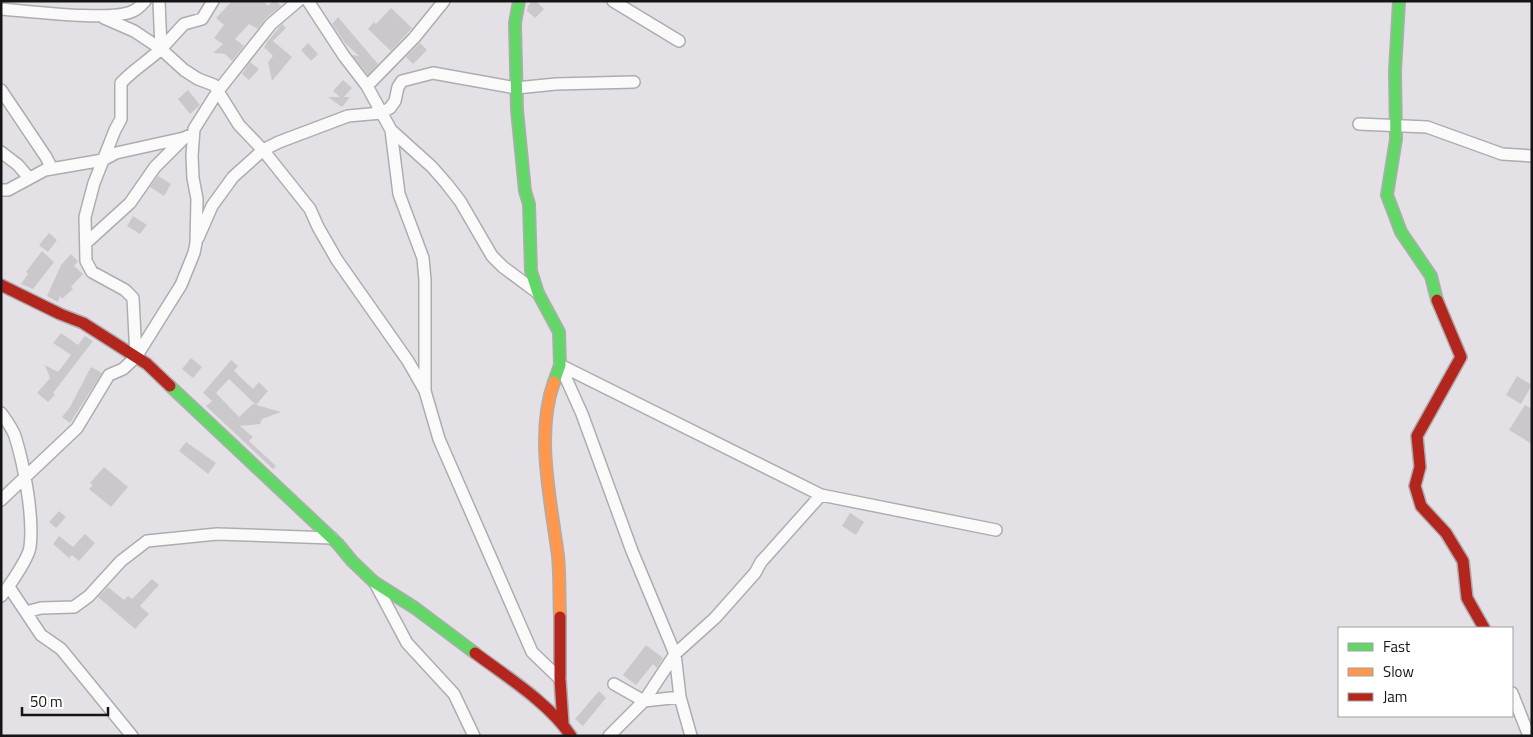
<svg xmlns="http://www.w3.org/2000/svg" width="1533" height="737" font-family="'Titillium Web',sans-serif">
	<style>
		.building { fill: #cbc8cc }
		.lines { fill: none; stroke-linecap: round; stroke-linejoin: round }
		.street-casing { stroke: #afacb0; stroke-width: 14 }
		.fast-casing { stroke: #afacb0; stroke-width: 14 }
		.slow-casing { stroke: #afacb0; stroke-width: 14 }
		.jam-casing { stroke: #afacb0; stroke-width: 14 }
		.street { stroke: #fbfafb; stroke-width: 11 }
		.fast { stroke: #63d668; stroke-width: 11 }
		.slow { stroke: #ff974d; stroke-width: 11 }
		.jam { stroke: #b3261e; stroke-width: 11 }
	</style>
	<rect width="100%" height="100%" fill="#e4e1e6"/>
	<path class="building" d="M232,1H263L268,6L273,1H276L281,6L266,18L258,29L249,24L235,39L244,46L232,61L225,54L213,53L223,44L214,38L224,25L216,18Z
		M532,1H536L544,9L535,18L527,11L528,6Z
		M391,8L412,28L391,51L368,29L374,22L376,24Z
		M338,17L378,64L368,75L352,55L359,56L345,43L332,24Z
		M282,24L286,28L273,41L292,57L272,81L268,62L273,56L265,48L263,50L267,42Z
		M308,43L318,54L311,61L301,50Z
		M420,43L427,50L413,64L406,57Z
		M250,62L259,69L249,80L242,74Z
		M343,80L352,88L344,97H350L342,107L328,97H340L333,91Z
		M188,90L200,105L190,114L178,99Z
		M158,176L171,184L164,196L150,187Z
		M133,216L147,225L140,234L127,226Z
		M49,233L57,240L48,252L39,245Z
		M42,251L54,262L33,289L21,284L28,274L26,272Z
		M71,254L78,261L74,266L83,274L71,287L73,289L62,299L60,296L58,302L47,296L61,265Z
		M61,333L78,345L85,336L93,341L53,393L55,395L48,402L37,393L50,378L45,365L58,372L71,355L53,343Z
		M191,358L202,367L193,378L182,369Z
		M231,360L238,366L234,371L253,389L259,382L268,391L256,405L229,379L216,393L239,417L253,404L281,412L262,419L260,424L240,426L253,437L249,441L276,466L273,469L206,406L212,401L203,393Z
		M91,367L102,373L70,423L62,417L70,407Z
		M1517,376L1532,385L1521,404L1506,395Z
		M1525,405L1532,409V444L1509,430Z
		M186,442L216,463L208,474L179,451Z
		M104,467L128,487L111,507L89,489L93,485L90,483Z
		M59,511L66,517L56,528L49,522Z
		M850,513L864,522L856,535L842,526Z
		M85,534L95,543L79,561L72,555L69,558L53,544L59,536L73,547Z
		M152,579L159,585L140,606L149,614L135,629L98,597L108,587L124,600L128,596L132,599Z
		M646,645L663,658L657,668L653,664L636,685L623,675Z
		M599,691L606,698L583,726L575,719Z"/>
	<g class="lines">
		<defs>
			<path id="street" d="M308,1L344,56L367,86L391,130L432,167L446,183L460,201L492,256L503,267L538,293
				M613,1L679,41
				M1,9C29,11 112,22 133,11C138,9 142,4 145,1
				M104,18L134,31L161,49L184,24L202,19L213,1
				M161,49L184,70L198,79L214,85L239,125L263,150L310,209L318,227L337,260L408,361L424,389
				M367,86L414,38L444,1
				M1,90L46,157L52,169
				M1359,124L1427,127L1502,154L1532,156
				M391,130L399,194L423,258L425,280V391L439,439L532,652L560,679
				M1,152L18,165L29,178
				M1,190H8L45,170L103,160L116,153L184,138L193,134
				M198,238L212,206L233,177L263,150L279,142L348,116L381,113L390,108L395,101L398,87L402,81L433,73L516,88L556,84L634,82
				M86,243L130,203L155,167L184,138
				M136,357L133,298L125,290L92,272L86,261L85,217L94,183L115,130L121,119V83C133,70 148,61 161,49L159,1
				M560,365L821,495L996,530
				M560,365L582,414L632,551L675,654L680,697
				M1,413C6,420 12,428 15,436C24,465 34,517 30,547C29,557 9,587 1,596
				M1,500L77,428L109,375L123,369L136,357L181,285L194,253L196,243L197,199L193,178L192,156L194,129L218,91L271,24L298,1
				M375,583L407,643L454,694L474,736
				M9,587L41,635L61,649L132,736
				M26,612L41,608L74,607L89,596L121,561L147,541L217,534L332,538
				M614,684L644,701L680,697L691,736
				M1512,693L1529,736
				M609,736L644,701L675,654L715,618L755,573L761,562L821,495"/>
			<path id="fast" d="M519,1L515,23L517,110L525,191L529,204L531,271L538,293L559,332L560,365L554,382
				M1399,1L1395,71L1396,139L1387,195L1401,232L1431,276L1437,300
				M170,386L338,544L352,561L374,582L415,608L475,653"/>
			<path id="slow" d="M554,382C535,434 551,501 558,556C560,576 559,596 560,617"/>
			<path id="jam" d="M1,285L60,314L83,323L147,364L170,386
				M1437,300L1461,357L1417,436L1420,467L1415,486L1421,506L1446,533L1463,561L1467,598L1484,628
				M560,617V679L563,724
				M475,653C507,677 549,703 571,736"/>
		</defs>
		<use href="#street" class="street-casing"/>
		<use href="#fast" class="fast-casing"/>
		<use href="#slow" class="slow-casing"/>
		<use href="#jam" class="jam-casing"/>
		<use href="#street" class="street"/>
		<use href="#fast" class="fast"/>
		<use href="#slow" class="slow"/>
		<use href="#jam" class="jam"/>
	</g>
	<rect width="1533" height="737" fill="none" stroke="#161417" stroke-width="5"/>
	<rect x="1338" y="627" width="175" height="90" fill="#ffffff" stroke="#a2a1a2"/>
	<rect x="1348" y="643" width="25" height="8" fill="#63d668" stroke="#a2a1a2"/>
	<text x="1383" y="652" font-size="15" fill="#161417">Fast</text>
	<rect x="1348" y="668" width="25" height="8" fill="#ff974d" stroke="#a2a1a2"/>
	<text x="1383" y="677" font-size="15" fill="#161417">Slow</text>
	<rect x="1348" y="693" width="25" height="8" fill="#b3261e" stroke="#a2a1a2"/>
	<text x="1383" y="702" font-size="15" fill="#161417">Jam</text>
	<path d="M22 707v8h86v-8" fill="none" stroke="#161417" stroke-width="2.5"/>
	<text x="30" y="707" font-size="15" fill="#161417" stroke="#ffffff" stroke-width="4" paint-order="stroke">50 m</text>
</svg>
